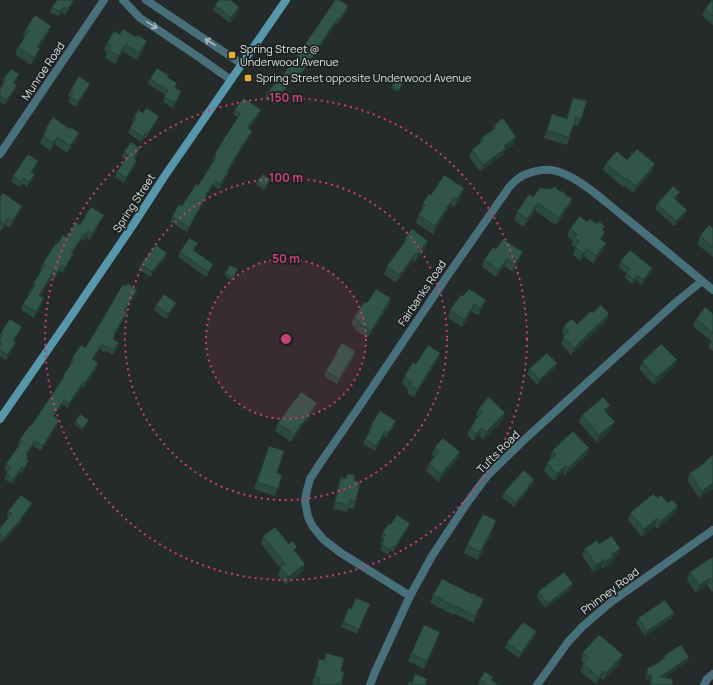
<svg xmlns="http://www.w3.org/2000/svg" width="713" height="685" font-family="Manrope,sans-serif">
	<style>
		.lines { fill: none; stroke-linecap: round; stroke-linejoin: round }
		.minor { stroke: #48707a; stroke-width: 8 }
		.secondary { stroke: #5697a9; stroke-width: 8 }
		.wall { fill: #2b4940 }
		.shaded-wall { fill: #233c34 }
		.building { fill: #32554a; stroke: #233c34 }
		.oneway { stroke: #a9b9bd }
		.ring { fill: none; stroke: #c74076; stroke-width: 2; stroke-dasharray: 2 4 }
		.poi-dot { fill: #e6ac36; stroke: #1c2121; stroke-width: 1.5 }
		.labels { text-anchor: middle; stroke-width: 3.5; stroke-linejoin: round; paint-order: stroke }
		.poi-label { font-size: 11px; fill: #dde1e1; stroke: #1c2121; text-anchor: start }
		.street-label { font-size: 11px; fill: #dde1e1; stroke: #1c2121 }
		.centre { fill: #c74076; stroke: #1c2121; stroke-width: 2 }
		.ring-label { font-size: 12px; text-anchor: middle; font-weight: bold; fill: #c74076; stroke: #1c2121; stroke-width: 3.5; stroke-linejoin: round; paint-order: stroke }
	</style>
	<rect width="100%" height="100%" fill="#252a2a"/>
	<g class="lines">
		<path class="minor" d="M123,0L140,18L157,29L200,58L231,80
			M146,0L242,64
			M0,154L104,0
			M410,596L341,553L324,540L313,527L308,517L305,501L307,490L310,479L319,465L359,407L448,275L510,186C513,183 516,180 519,178C527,172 542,169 551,170C575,173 604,201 623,216C653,240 683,265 713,290
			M370,685L375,672L410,596L432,556L467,503L487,476L525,439L675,303L702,281
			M537,685L568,642L582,627L611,602L713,530
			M704,685L707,679L713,674"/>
		<path class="secondary" d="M0,419L65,325L133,225L164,177L286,0"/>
	</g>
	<path class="wall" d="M57,0H75L65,15L62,12L58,17L50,12L52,7Z
		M713,0V25L702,16L705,9Z
		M215,5L238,12L230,23L213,10Z
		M348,6L347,11L338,24L336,23L314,56L312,60L297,81L294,79L274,105L265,98L267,93L278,82L307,42L308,40Z
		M51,26L48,34L39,48H40L37,56L31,65L15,54L18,47L25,37L23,36L26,29Z
		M120,34L136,37L147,41L144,48L137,60L123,52L115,64L105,58L107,52L104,50L107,43Z
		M19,74L17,79L14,83L17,85L15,90L5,105L0,102V89L3,84L2,83L4,78Z
		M168,75V78L177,83L175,88L180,96L173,108L163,102L166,95L148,84L150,79Z
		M405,80L398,92L391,88L392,86Z
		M88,89L76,107L68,102L70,97L68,96L70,91Z
		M573,98L587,101L578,126L574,125L567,145L544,138L552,114L566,119Z
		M235,109L261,110L259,115L249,129L250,136L241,150L228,172L226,178L219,189L213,186L207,195L205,200L187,232L170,222L172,217L198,186L213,162L212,161L214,156L238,118L233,114Z
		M134,117L157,121L146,138L144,137L141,142L128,133L130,128L133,123L132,122Z
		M494,125L514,145L504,151L503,155L480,172L469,157L472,150L479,145L481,138L492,131Z
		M70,129L76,141L67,153L55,144L50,151L40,143L45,130Z
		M124,152L138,153L135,159V165L124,183L115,177L117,172L125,159L122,157Z
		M627,160L652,172L633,193L624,186L623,187L603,170L606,163Z
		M36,166L32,172L35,174L33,179L27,187L22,183L20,187L11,181L13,176Z
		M257,182H269L264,190L256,184Z
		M464,188L461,196L454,207L451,204L433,234L416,223L418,215L421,211L423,203L431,195Z
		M566,195L572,199L570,206L556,225L535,211L524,227L514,220L517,212L533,197Z
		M0,197L22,206L19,214L9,228L5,225L1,231L0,230Z
		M678,197L676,200L687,210L685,215L674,226L655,209L657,204Z
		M104,215L101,221L90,240L86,237L83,241L81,240L72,254H73L71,260L62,273L60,271L55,279L52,277L40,296L42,304L34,318L21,310L23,304L31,290L33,284L42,270L40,269L43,263L57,244L67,237L80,225Z
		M587,222L603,231L602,240L606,243L603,251L593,264L584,256L580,261L573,255L575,248L571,245L573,241L567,236L570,229Z
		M713,228V257L697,244L700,236Z
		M405,238L425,249L415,262L413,260L396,283L384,274L387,266L403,245Z
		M196,248L194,251L213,264L211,269L206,277L178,257L180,252Z
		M496,249L520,260L513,272L504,266L496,277L482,267L484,260Z
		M167,253L165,258L150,277L139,269L141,264Z
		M620,262L652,268L651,273L641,285L636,280L632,284L625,278L626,273L619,267Z
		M238,269L232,281L225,276V273Z
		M136,295L125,311V317L115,335L114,340L117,348L113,355L106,351L105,353L100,349L93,359L98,363L97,368L84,388L82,386L68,408L62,405L54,417L57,425L41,451L33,446L27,455V465L22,473L20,472L12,484L4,479L8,472L4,469L6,464L19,445L18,444L20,439L31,426L61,382L63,376L71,363L72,358L85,348L103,319L105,315Z
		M461,295L483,307L478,315L472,312L462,327L448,318L450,310Z
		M391,298L389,306L368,338L355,330L356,328L351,325L354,318L367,303Z
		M176,303L174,308L166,319L154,310L156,305Z
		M593,313L607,321L571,355L561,344L564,336L562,333L564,326L577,324Z
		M713,314V351L708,348L711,341L693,326L696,319Z
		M1,332H20L14,341V347L6,360L0,356V335Z
		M337,351H355L354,356L337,384L324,376L326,371L335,356Z
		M440,353L438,360L414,397L407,393L408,389L402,384L404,377L416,364Z
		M642,362L674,367L654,385L639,369Z
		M557,363L555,368L537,385L527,374L529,369Z
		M610,405L606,412L612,429L597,443L579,422L582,415Z
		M479,408L505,413L502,421L483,440L479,435L473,441L467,435L470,428L473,425L474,421L478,417L476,415Z
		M314,410L291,442L275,431L278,423Z
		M89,420L88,422L82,430L74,424L75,422Z
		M371,425L394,426L386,438L384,436L375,451L363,444L365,439L370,431L369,430Z
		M269,446L277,473L282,475L275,496L254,489Z
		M435,447L460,452L457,460L438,482L426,471L429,464L435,457L432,455Z
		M589,448L586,456L565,475L563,473L554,481L544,471L547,463L551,460L550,459L552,451Z
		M713,455V489L699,498L687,480L690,473L703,464L705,461Z
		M347,474L354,480L356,501L354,509L348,508L347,512L333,509L338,485L341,477L345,478Z
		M534,480L533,485L528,489L527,492L514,507L502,497L504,492Z
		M657,498L678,506L675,514L657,529L655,526L642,537L628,520L630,513Z
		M32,503L30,508L18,525L2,543L0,541V528L8,518L7,516L8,511Z
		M496,520L492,532L478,560L464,553L467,545Z
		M390,525L408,528L393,552L390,551L388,555L380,550L382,545L380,544L383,538L381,537L383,532Z
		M263,536L303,571L286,585L278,575L280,568L261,544Z
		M599,544L617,557L612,560L611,564L604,569L602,567L593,572L582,555L585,548Z
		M713,557V591L712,592L707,585L696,593L687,580L690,572Z
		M572,589L548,607L547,606L545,608L537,597L538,592Z
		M472,594L484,599L481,606L473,623L455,614L454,615L430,603L433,595Z
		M351,609H368L357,634L341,627L343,622Z
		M674,613L672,618L645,636L636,623L638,618Z
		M535,636L519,658L505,648L507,643Z
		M438,639L424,669L408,661L411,654Z
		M583,652L620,663L604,680L601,678L596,684L580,671L584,663L581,660Z
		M326,653L341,671L344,672L341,685H314L312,684L317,666L319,659L324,660Z
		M664,656L689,657L687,662L664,678L672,685H650V680H645L646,672L648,667H651L652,664L655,665L662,660Z
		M493,677L491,680L499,685H478L480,679Z"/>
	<path class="shaded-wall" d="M74,0H75L65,15L67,10Z
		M348,6L347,11L338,24L339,20Z
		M64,7L62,12L58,17L60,12Z
		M239,7L238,12L230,23L231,18Z
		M338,18L336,23L314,56L312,60L297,81L299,76Z
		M51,26L48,34L35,54L37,47Z
		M147,41L144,48L137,60L139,53Z
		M126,44L123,52L115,64L118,56Z
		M40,48L37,56L31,65L34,58Z
		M19,74L17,79L11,88L13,83Z
		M296,74L294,79L274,105L276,100Z
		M90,84L88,89L76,107L78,102Z
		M17,85L15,90L5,105L7,100Z
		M181,91L180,96L173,108L175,103Z
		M261,110L259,115L245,133L247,128Z
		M159,116L157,121L146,138L148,133Z
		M252,131L250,136L241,150L243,145Z
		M79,133L76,141L67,153L70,146Z
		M58,137L55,144L50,151L53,143Z
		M516,137L514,145L504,151L503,155L480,172L483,165L504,146Z
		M242,145L241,150L225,177L227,172Z
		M137,160L135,165L124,183L126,178Z
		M38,161L36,166L29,177L31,172Z
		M655,164L652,172L633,193L636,186Z
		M228,173L226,178L219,189L220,184Z
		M35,174L33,179L27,187L29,182Z
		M215,181L213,186L204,199L206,194Z
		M464,188L461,196L454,207L457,199Z
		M680,192L678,197L673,203L674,198Z
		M207,195L205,200L187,232L189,227Z
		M454,197L451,204L433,234L435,226Z
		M572,199L570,206L556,225L559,218Z
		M538,203L535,211L524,227L527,219Z
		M22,206L19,214L9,228L12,221Z
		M687,210L685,215L674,226L676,221Z
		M104,215L101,221L90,240L92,234Z
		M8,218L5,225L1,231L4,224Z
		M88,231L86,237L83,241L85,235Z
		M605,232L602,240L598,246L600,239Z
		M84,234L81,240L69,259L71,253Z
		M428,241L425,249L415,262L418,254Z
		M606,243L603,251L593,264L596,256Z
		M587,249L584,256L580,261L583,253Z
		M523,252L520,260L513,272L515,264Z
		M167,253L165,258L150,277L152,272Z
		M416,253L413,260L396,283L399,275Z
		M73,254L71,260L62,273L65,267Z
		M507,259L504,266L496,277L499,270Z
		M213,264L211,269L206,277L208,272Z
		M62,265L60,271L55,279L57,273Z
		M652,268L651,273L641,285L643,280Z
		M54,271L52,277L37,301L39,295Z
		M637,275L636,280L632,284L634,280Z
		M137,290L136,295L122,316L124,311Z
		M44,298L42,304L34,318L36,312Z
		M391,298L389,306L368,338L371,331Z
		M486,300L483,307L478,315L480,308Z
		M176,303L174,308L166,319L168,314Z
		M475,304L472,312L462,327L464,320Z
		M127,312L125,317L112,339L114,334Z
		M609,314L607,321L571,355L574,348Z
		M22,327L20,332L11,345L13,340Z
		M16,342L14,347L6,360L7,355Z
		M119,343L117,348L113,355L114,350Z
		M102,344L100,349L91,364L92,359Z
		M355,351L354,356L337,384L339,379Z
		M440,353L438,360L414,397L417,390Z
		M677,360L674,367L654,385L656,378Z
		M98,363L97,368L84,388L85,383Z
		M557,363L555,368L537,385L539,380Z
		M83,382L82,386L68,408L69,403Z
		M64,400L62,405L51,421L53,416Z
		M317,403L314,410L291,442L294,435Z
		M610,405L607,412L601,417L604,410Z
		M505,413L502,421L483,440L486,432Z
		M59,420L57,425L41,451L43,446Z
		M396,421L394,426L386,438L388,433Z
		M615,422L612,429L597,443L599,435Z
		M482,428L479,435L473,441L476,434Z
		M385,431L384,436L375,451L376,446Z
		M35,441L33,446L24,459L26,454Z
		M589,448L586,456L565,475L568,468Z
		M460,452L457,460L438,482L441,474Z
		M29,460L27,465L22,473L24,468Z
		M566,465L563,473L554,481L557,474Z
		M22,467L20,472L12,484L13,479Z
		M534,480L533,485L528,489L527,492L514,507L516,502Z
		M713,483V489L699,498L702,491Z
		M32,503L30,508L18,525L2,543L4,538Z
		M678,506L675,514L657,529L660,522Z
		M657,518L655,526L642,537L644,529Z
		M496,520L492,532L478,560L480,552Z
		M410,523L408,528L393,552L395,547Z
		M620,549L617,557L612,560L611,564L604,569L606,561L612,554Z
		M605,559L602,567L593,572L596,565Z
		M305,564L303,571L286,585L288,577Z
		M710,578L707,585L696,593L699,585Z
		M573,584L572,589L548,607L550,602Z
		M484,599L481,606L473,623L475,616Z
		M549,601L547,606L545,608L547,603Z
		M674,613L672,618L645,636L647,631Z
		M536,631L535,636L519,658L521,653Z
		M440,632L438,639L424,669L427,661Z
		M623,655L620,663L604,680L606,673Z
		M689,657L687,662L658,682L660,677Z
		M604,671L601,678L596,684L599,677Z
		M647,675L652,676L650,680H645Z"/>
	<path class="building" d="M57,0H74L67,10L64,7L60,12L52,7Z
		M219,0H231L239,7L231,18L215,5Z
		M335,0H339L348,6L339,20L338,18L313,54L314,55L299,76L296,74L276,100L267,93L277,81L278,82L308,40Z
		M712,0H713V16L705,9Z
		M35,15L51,26L37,47L40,48L34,58L18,47L29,31L26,29Z
		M123,29L136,37L138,35L147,41L139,53L126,44L118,56L108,50L111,46L107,43L114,31L120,34Z
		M157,68L168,75L167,77L177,83L174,87L181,91L175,103L164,97L168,90L150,79Z
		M11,69L19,74L13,83L17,85L7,100L0,96V89L6,80L4,78Z
		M79,76L90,84L78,102L70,97L73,93L70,91Z
		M397,76L405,80L399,90L392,86Z
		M244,98L261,110L247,128L252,131L243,145H242L227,172L228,173L220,184L215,181L206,194L207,195L189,227L172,217L179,204L182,206L196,184L198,186L216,157L214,156L220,145L240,114L235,109Z
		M573,98L587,101L581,119L576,117L569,138L547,130L552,114L567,119Z
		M146,108L159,116L148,133L146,132L143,137L130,128L136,118L134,117L138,110L143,113Z
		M53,117L70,129L71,127L79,133L70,146L58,137L53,143L43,136L46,131L45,130Z
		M503,118L516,137L504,146L506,148L483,165L472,150L483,141L481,138L496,128L494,125Z
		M131,142L140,148L134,158L137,160L126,178L117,172L128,155L124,152Z
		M637,149L655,164L636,186L627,178L626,180L606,163L617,151L627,160Z
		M28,154L38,161L31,172L35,174L29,182L24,178L21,182L13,176Z
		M263,174L270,180L265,187L257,182Z
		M444,175L464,188L457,199L454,197L435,226L418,215L425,205L423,203L429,194L431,195Z
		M554,186L560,191L564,192L566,195L572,199L559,218L538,203L527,219L517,212L529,194L533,197L540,188L549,189L550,188L552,189Z
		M673,186L680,192L674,198L687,210L676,221L657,204Z
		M3,193L22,206L12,221L8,218L4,224L1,222L0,223V197Z
		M91,207L104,215L92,234L88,231L85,235L84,234L71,253L73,254L65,267L62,265L57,273L54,271L39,295L44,298L36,312L23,304L35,285L33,284L45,265L43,263L56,243L57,244L63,235L67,237L76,222L80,225Z
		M580,216L587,222L590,219L597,224L598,221L605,226L602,230L605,232L600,239L606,243L596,256L587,249L583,253L575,247L580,242L574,237L577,234L570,229Z
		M709,225L713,228V247L700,236Z
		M412,229L428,241L418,254L416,253L399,275L387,266L407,239L405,238Z
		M189,238L198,243L193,250L213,264L208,272L180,252Z
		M503,239L523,252L515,264L507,259L499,270L484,260L493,247L496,249Z
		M156,245L167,253L152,272L141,264Z
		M630,250L652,268L643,280L637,275L634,280L626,273L630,269L620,262Z
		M230,265L238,269L233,278L225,273Z
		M127,283L137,290L124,311L127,312L114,334L115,335L113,339L119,343L114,350L108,346L107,348L102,344L92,359L98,363L85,383L83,382L69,403L64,400L53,416L59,420L43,446L35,441L26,454L28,456L26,459L29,460L24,468L22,467L13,479L6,474L11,467L6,464L22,441L20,439L30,425L31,426L64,377L63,376L74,359L72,358L81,345L85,348L105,316V315L123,284L126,286Z
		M376,289L391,298L371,331L358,323L359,321L354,318L364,302L367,303Z
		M469,289L486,300L480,308L475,304L464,320L450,310L461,295L463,296Z
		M164,294L176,303L168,314L156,305Z
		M601,305L609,314L574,348L563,337L569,331L564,326L571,319L577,324L591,311L593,313Z
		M705,307L713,314V333L696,319Z
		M10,319L22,327L13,340L16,342L7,355L0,349V346L2,343L0,342V337L3,334L1,332Z
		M342,343L355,351L339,379L326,371L338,352L337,351Z
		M661,344L677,360L656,378L642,362Z
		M428,345L440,353L417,390L410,385L412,382L404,377L413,362L416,364Z
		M547,353L557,363L539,380L529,369Z
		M301,392L317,403L294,435L278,423Z
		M489,397L505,413L486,432L482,428L476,434L470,428L475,422L474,421L483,412L479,408Z
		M603,397L610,405L604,410L615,422L599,435L582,415Z
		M380,411L396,421L388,433L385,431L376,446L365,439L373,426L371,425Z
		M80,414L89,420L83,428L75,422Z
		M573,431L589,448L568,468L566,465L557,474L547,463L556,455L552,451Z
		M443,438L460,452L441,474L429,464L439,451L435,447Z
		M269,446L284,451L277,473L282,475L278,489L257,482Z
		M713,455V483L702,491L690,473L706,462L705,461Z
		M524,470L534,480L528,486L529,487L516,502L504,492Z
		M347,474L355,475L354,480L360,482L356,501L350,500L349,505L335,502L341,477L346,479Z
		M653,494L657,498L661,495L668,503L672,500L678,506L660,522L657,518L644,529L630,513Z
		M21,495L32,503L20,520L4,538L0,535V528L12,514L8,511Z
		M483,514L496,520L494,524H495L480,552L467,545Z
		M397,515L410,523L395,547L392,546L390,550L382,545L384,540L382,539L385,534L383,532L388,524L390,525Z
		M275,527L289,544L292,541L297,547L294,550L305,564L288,577L280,567L285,564L263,536Z
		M612,536L620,549L612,554L613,557L606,561L605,559L596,565L585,548L597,540L599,544Z
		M713,557V582L710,578L699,585L690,572Z
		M564,572L573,584L550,602L549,601L547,603L538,592Z
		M442,579L472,594V593L484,599L475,616L457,607V608L433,595Z
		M356,598L370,604L359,629L343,622L349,608L351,609Z
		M665,600L674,613L647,631L638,618Z
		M523,622L536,631L521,653L507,643Z
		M424,625L440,632L427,661L411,654Z
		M599,635L601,637V636L623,655L606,673L604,671L599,677L583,664L589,658L583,652Z
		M681,645L689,657L660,677L673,679L672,685H651L652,676L647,675L648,667H652V664L655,665L665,658L664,656Z
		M326,653L344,658L341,671L344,672L341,684L337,683L336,685H318L320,678L315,677L319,659L325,660Z
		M485,672L493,677L491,680L499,685H483L485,683L480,679Z
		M415,674L427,679L425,685H408L409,682L412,683Z"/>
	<defs><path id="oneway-shaft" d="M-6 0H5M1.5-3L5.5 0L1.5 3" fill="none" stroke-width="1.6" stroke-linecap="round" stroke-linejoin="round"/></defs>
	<g class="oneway">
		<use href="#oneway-shaft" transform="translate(152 25) rotate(31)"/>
		<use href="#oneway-shaft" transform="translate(210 42) rotate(-147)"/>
	</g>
	<circle cx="286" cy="339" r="80" fill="#c74076" fill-opacity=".12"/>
	<g class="ring">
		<circle cx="286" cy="339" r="80"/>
		<circle cx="286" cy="339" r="161"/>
		<circle cx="286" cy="339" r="241"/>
	</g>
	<g class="poi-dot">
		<rect x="228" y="51" width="8" height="8" rx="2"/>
		<rect x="244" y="74" width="8" height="8" rx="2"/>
	</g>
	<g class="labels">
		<g class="poi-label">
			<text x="240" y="53">Spring Street @<tspan x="240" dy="13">Underwood Avenue</tspan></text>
			<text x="256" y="82">Spring Street opposite Underwood Avenue</text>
		</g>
		<g class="street-label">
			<text transform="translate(43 71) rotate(-56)" y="4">Munroe Road</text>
			<text transform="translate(134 203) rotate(-57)" y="4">Spring Street</text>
			<text transform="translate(422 293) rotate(-56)" y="4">Fairbanks Road</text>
			<text transform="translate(498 452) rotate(-45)" y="4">Tufts Road</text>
			<text transform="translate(610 591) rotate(-37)" y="4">Phinney Road</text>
		</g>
	</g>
	<circle cx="286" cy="339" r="6" class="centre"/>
	<g class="ring-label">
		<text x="286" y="102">150 m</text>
		<text x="286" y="182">100 m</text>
		<text x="286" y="263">50 m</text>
	</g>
</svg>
